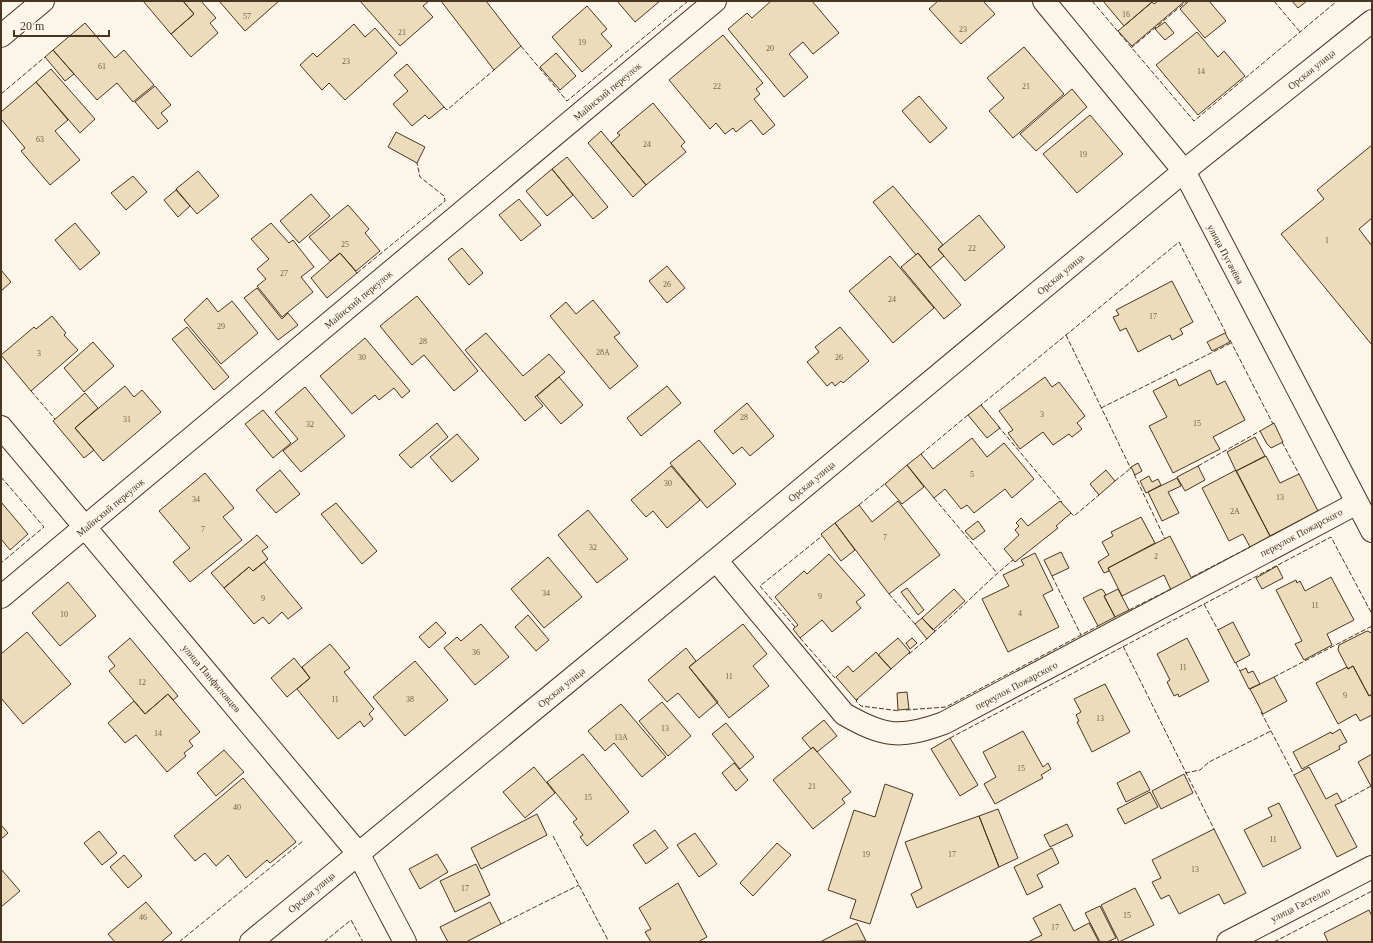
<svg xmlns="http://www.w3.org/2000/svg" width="1373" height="943" font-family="Georgia,serif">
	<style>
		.building { fill: #ecdcbc; stroke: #4a3520 }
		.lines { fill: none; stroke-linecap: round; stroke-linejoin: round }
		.street-casing { stroke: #4a3520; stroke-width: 24 }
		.street { stroke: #fbf6e9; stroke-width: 22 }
		.fence { stroke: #4a3520; stroke-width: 1; stroke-dasharray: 5 2; stroke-linecap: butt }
		.labels { text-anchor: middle; stroke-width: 3; stroke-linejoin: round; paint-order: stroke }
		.number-label { font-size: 8px; fill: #725f47 }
		.street-label { font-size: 10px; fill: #4a3520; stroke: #fbf6e9 }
	</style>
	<rect width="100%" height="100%" fill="#fbf6e9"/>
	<path class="building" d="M143,1H183L194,14L171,34Z
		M183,1H201L216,18L210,23L218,33L191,57L171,34L194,14Z
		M219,1H279L245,31Z
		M360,1H429L423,6L433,17L400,46Z
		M441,1H486L521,46L494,70Z
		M617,1H660L635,22Z
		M771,1H812L839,33L813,54L803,42L789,54L808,77L784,97L728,29L747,13L752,18Z
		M938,1H983L995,14L961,44L929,9Z
		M1103,1H1152V2L1124,26Z
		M1158,1H1185L1132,46L1118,31L1152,2L1154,4Z
		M1189,1H1209L1226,21L1205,38L1180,9Z
		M1292,1H1307L1298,8Z
		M587,6L607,29L601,34L612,46L582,72L552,37Z
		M1165,22L1174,33L1165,40L1155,29Z
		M85,23L115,58L124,50L154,85L133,102L117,83L97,100L53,50Z
		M354,24L365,37L375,28L397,53L345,100L329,83L322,90L300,65L313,53L317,57Z
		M1197,32L1218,57L1224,51L1245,76L1198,115L1156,65Z
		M723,35L763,83L756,89L760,94L754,99L775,125L763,135L751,120L736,132L733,128L725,134L716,123L710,129L669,80Z
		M1024,47L1064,94L1013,138L989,111L1004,98L987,78Z
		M53,50L74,74L65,81L45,57Z
		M556,53L576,76L560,90L540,67Z
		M407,64L444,107L429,119L425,115L412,126L393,104L408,91L394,75Z
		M51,69L95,119L80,133L36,82Z
		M36,82L68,120L55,131L80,160L50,185L21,151L25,148L1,119V112Z
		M155,86L171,105L161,113L168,121L158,129L135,102Z
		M1072,89L1087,107L1036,151L1020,134Z
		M919,96L947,128L930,143L902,111Z
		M653,103L685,142L681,146L686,152L646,185L611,143L620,135L617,133Z
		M1090,115L1123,154L1077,193L1043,154Z
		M601,131L646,185L633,197L588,143Z
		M396,132L425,147L417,163L388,147Z
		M1372,145V218L1359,229L1372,246V345L1281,234L1324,199L1317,190Z
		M567,157L608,207L593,219L552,169Z
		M552,169L573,195L547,216L526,191Z
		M198,171L219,196L197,214L176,189Z
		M133,176L147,192L126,210L111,193Z
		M893,186L943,245L938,249L944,256L930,268L918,253L916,255L873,202Z
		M176,190L190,206L178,217L164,200Z
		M311,194L330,216L299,243L280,221Z
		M519,199L541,225L521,241L499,215Z
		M348,205L369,229L365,233L380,251L356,271L340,253L330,261L309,237Z
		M979,215L1005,247L965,281L938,249Z
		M75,223L100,253L80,270L55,240Z
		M271,223L289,243L293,240L314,267L301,277L313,292L282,317L257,286L266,279L257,269L269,259L251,239Z
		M462,248L483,273L469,285L448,259Z
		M340,253L357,273L327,298L311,278Z
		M918,253L961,305L944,319L901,267Z
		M890,256L934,308L893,343L849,291Z
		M667,266L685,288L667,303L649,281Z
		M1,270L11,282L1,291Z
		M1172,281L1193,322L1180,329L1183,334L1172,340L1170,335L1138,352L1126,328L1120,331L1113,317L1119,315L1116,310Z
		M257,288L282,319L288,313L298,325L278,340L244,298Z
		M417,296L478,371L454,391L424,355L412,365L380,326Z
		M207,298L218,312L232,301L258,333L221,364L184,320Z
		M593,300L620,333L614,337L638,366L610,389L550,316L566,302L576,314Z
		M52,316L66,333L64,335L78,350L31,391L1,355L34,327L36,329Z
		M187,327L229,377L214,390L172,339Z
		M840,327L869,361L843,383L841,381L835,386L832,382L827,386L807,362L819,352L815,347Z
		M486,333L523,376L549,354L565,372L535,397L543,406L525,421L465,350Z
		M1225,333L1230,342L1212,351L1207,342Z
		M365,338L410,391L402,398L394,388L379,400L375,395L352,414L320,376Z
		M93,342L114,366L84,392L64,368Z
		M1210,370L1217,385L1225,381L1245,420L1213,437L1220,449L1173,473L1149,426L1167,417L1153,391L1176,379L1179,386Z
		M559,377L583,405L561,424L537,396Z
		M1045,377L1052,387L1059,382L1085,416L1077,423L1082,429L1072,437L1069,434L1053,445L1043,432L1020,449L1008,433L1013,430L999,411Z
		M125,386L134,397L142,390L161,412L103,461L75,428Z
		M667,386L681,403L641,436L627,418Z
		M305,387L345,436L301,472L283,451L298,439L275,412Z
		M85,393L98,408L75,428L94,450L84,458L53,421Z
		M747,403L774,436L750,456L742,447L733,454L714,431Z
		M981,405L1000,428L987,438L968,415Z
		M263,410L291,443L273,458L245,424Z
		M437,423L448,437L411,468L399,455Z
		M1274,423L1283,442L1271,448L1267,444L1260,431Z
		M457,434L479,459L452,482L430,457Z
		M1255,437L1265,456L1236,471L1227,452Z
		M972,438L987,457L1004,443L1034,479L1012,498L1005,489L974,513L967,505L961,509L945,489L934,498L907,465L921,454L933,469Z
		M699,440L736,484L707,508L670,463Z
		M1266,456L1280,483L1299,474L1318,511L1270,536L1236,471Z
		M1138,463L1142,471L1135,475L1131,467Z
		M907,465L924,487L902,504L885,484Z
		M671,466L700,500L667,528L653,511L646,517L631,500Z
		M1198,466L1205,480L1185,491L1177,477Z
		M280,470L300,494L276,513L256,490Z
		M1106,470L1115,481L1099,495L1090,484Z
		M1236,470L1270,536L1250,547L1243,534L1229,541L1202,488Z
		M205,473L234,508L223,517L242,540L190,582L173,562L190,548L159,511Z
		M1149,476L1152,482L1158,479L1161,485L1146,493L1140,481Z
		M1177,478L1181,486L1168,492L1179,513L1162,521L1148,492Z
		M898,501L940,555L889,594L835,523L859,505L872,522Z
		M1060,501L1071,513L1056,526L1058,528L1015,562L1004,549L1019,535L1015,530L1019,526L1016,523L1021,518L1028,526Z
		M1,502L28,534L10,550L1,539Z
		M336,503L377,551L362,564L321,514Z
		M588,510L628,559L597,583L558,535Z
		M1141,517L1155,543L1108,568L1109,571L1104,573L1098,562L1109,555L1102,542L1113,536L1111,532Z
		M978,521L985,531L973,540L965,531Z
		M835,523L855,550L841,561L821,534Z
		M257,535L268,547L262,551L268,559L253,571L249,567L224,588L211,573Z
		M1170,536L1192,579L1171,590L1164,575L1122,596L1108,568Z
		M1061,552L1069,568L1052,576L1044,560Z
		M1035,553L1053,590L1043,595L1059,627L1008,652L982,599L1009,586L1003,575L1024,565L1021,560Z
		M829,554L865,595L856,602L861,608L832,632L822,620L800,638L793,629L798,625L775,597L804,571L807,574Z
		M548,557L582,597L544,628L511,589Z
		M264,562L302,608L288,619L282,612L269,624L263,617L254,624L224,588L249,567L253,571Z
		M1277,566L1283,578L1262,589L1256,578Z
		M1331,577L1354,620L1327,634L1332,645L1304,660L1295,644L1302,641L1276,590L1296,580L1297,583L1300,581L1305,591Z
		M68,582L96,616L60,646L32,613Z
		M907,588L924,610L918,615L901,592Z
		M954,589L965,601L933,630L922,618Z
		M1101,589L1103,590L1106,595L1104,596L1115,617L1098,626L1083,598Z
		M1118,589L1129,610L1115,617L1104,596Z
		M528,615L549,640L536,651L515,627Z
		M922,618L935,631L927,639L915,624Z
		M436,622L446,633L429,648L419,637Z
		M1233,622L1250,655L1235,663L1218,630Z
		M481,624L509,657L475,685L444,648L457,637L461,641Z
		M743,624L767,654L753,666L769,686L729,718L689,667Z
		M1367,631L1372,633V694L1369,696L1353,666L1348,669L1338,650L1339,645Z
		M27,632L71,684L23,724L1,698V654Z
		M130,638L178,696L173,700L168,694L145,714L109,671L115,666L108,657Z
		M898,638L910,652L891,669L878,655Z
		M912,638L917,643L910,649L906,643Z
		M1187,638L1209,681L1179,697L1178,694L1174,696L1167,682L1170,680L1157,654Z
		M330,644L350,668L344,672L374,709L369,714L373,719L364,727L360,721L338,739L297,689L310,678L302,667Z
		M686,648L696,661L689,667L718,702L699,718L678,693L667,702L648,680Z
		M876,652L891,669L856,700L836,677L848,666L853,672Z
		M294,658L310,678L287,697L271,678Z
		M415,661L448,700L405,736L373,697Z
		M1353,666L1369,696L1372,694V715L1360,721L1356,714L1338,724L1316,683L1347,667L1348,669Z
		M1246,668L1248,673L1253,671L1260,684L1249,689L1240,671Z
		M1274,677L1287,701L1263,714L1250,689Z
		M1105,684L1130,732L1092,752L1077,722L1079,721L1076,715L1081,712L1074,699Z
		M907,692L909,709L898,710L897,693Z
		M168,694L200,732L189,741L193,746L184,753L186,756L167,772L136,735L125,743L108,723L134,701L145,714Z
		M662,702L691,736L668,756L639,721Z
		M621,704L666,757L642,777L614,743L605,751L588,731Z
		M824,720L837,736L817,752L813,747L811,749L802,738Z
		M726,723L754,757L740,769L712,734Z
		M1340,729L1347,742L1339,746L1340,749L1302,769L1293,752L1331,732L1332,734Z
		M1023,731L1043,767L1048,763L1051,769L1041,775L1043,778L995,804L984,784L996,777L983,752Z
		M950,738L978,785L960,796L931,749Z
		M813,747L851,792L842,799L845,803L813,829L773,780Z
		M224,750L244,772L216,796L197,773Z
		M583,754L629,812L587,846L580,837L583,835L573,822L577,819L547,782Z
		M1372,754V788L1358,762Z
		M734,763L748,780L736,791L722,773Z
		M534,767L555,793L525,818L503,792Z
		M1309,767L1326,799L1337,793L1342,802L1335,805L1357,847L1337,857L1294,775Z
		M1140,771L1150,790L1126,802L1117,783Z
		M1184,774L1193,793L1161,809L1152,791Z
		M243,778L296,842L270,863L267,860L246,878L228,855L216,866L205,853L195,861L174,836Z
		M885,784L913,794L870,924L850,918L856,900L828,890L854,810L875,817Z
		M1150,792L1158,807L1125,824L1117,809Z
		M1279,803L1301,848L1263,867L1244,830L1272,816L1268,808Z
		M998,809L1018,858L999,867L979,816Z
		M537,814L547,835L481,869L471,848Z
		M979,816L999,867L917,908L911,894L922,888L905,842Z
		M1067,824L1073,836L1050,847L1044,835Z
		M1,825L8,833L1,839Z
		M1214,829L1246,893L1224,904L1219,894L1179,914L1169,895L1161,899L1152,882L1161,878L1152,860Z
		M655,830L668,848L646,864L633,845Z
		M99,831L117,853L102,865L84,843Z
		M695,833L717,864L699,877L677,845Z
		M777,843L791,855L753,896L740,883Z
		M1052,848L1059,863L1037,875L1043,887L1027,895L1014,867Z
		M437,854L448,872L420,889L409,869Z
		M124,855L142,876L128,888L110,867Z
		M476,864L490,895L455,912L440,881Z
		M1,869L20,891L1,907Z
		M678,883L707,937L698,942H651L645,932L651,929L639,908Z
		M1135,888L1154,925L1119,942L1101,905Z
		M146,902L172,933L161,942H115L108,934Z
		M490,902L501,924L466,942H448L440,927Z
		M1060,904L1074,931L1089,923L1099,942H1028L1042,935L1033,918Z
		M1100,906L1116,938L1107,942H1100L1085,913Z
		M1369,910L1372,916V942H1328L1324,933Z
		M857,923L866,941L820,942Z"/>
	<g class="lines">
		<defs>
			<path id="street" d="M1044,1L1184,171L1372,531
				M1,36L43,1
				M1,427L358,853L405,942
				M716,560L844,714C884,737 900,739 944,723L1357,503
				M1,597L715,1
				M251,942L716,560L1184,171L1372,21
				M1228,942L1372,867"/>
		</defs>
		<use href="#street" class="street-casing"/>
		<use href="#street" class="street"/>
		<path class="fence" d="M1092,1L1194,121L1337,1
			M1274,1L1300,32
			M521,46L567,101L688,1
			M1131,48L1187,1
			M1,94L45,57
			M444,107L447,110L494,70
			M357,273L445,201L444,196L420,177L417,163
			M1066,335L1131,469
			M1230,340L1273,424
			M31,391L55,419
			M983,407L981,405L1179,242L1227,335
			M1101,408L1231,343
			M998,426L1062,502
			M1282,442L1299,474
			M921,454L968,415
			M1198,466L1260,431
			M1134,474L1165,539
			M1,477L44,527L1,563
			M1115,481L1131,468
			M934,498L997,573
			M859,505L887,482
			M1070,512L1074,516L1099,495
			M1052,576L1081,635
			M1192,577L1250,547
			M889,594L915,624
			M1204,604L1218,630
			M1129,610L1171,589
			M795,627L760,586L822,536
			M933,633C961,609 985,583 1013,560
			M800,638L835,678
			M1123,646L1214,829
			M909,654L929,637
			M1236,663L1240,671
			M1274,677L1372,626
			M858,699L856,701L861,706L900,711
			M906,710L946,707L1098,626
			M1261,712L1294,775
			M950,738L1331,537L1372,614
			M1185,773L1200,770L1209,762L1271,731
			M1342,802L1371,786
			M553,836L609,942
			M501,924L579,885
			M179,942L303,841
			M324,942L351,920L363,942
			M1274,942L1372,891"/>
	</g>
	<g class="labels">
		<g class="number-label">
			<text x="1126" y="17">16</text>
			<text x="247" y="19">57</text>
			<text x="963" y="32">23</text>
			<text x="402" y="35">21</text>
			<text x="582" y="45">19</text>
			<text x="770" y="51">20</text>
			<text x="346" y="64">23</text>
			<text x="102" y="69">61</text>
			<text x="1201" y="74">14</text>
			<text x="717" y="89">22</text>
			<text x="1026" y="89">21</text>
			<text x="40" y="142">63</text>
			<text x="647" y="147">24</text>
			<text x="1083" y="157">19</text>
			<text x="1327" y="243">1</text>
			<text x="345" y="247">25</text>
			<text x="972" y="251">22</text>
			<text x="284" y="276">27</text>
			<text x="667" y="287">26</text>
			<text x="892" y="302">24</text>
			<text x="1153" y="319">17</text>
			<text x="221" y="329">29</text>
			<text x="423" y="344">28</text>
			<text x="603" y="355">28А</text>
			<text x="39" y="356">3</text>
			<text x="362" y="360">30</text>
			<text x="839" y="360">26</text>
			<text x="1042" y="417">3</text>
			<text x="744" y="420">28</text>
			<text x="127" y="422">31</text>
			<text x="1197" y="426">15</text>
			<text x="310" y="427">32</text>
			<text x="972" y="477">5</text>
			<text x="668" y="486">30</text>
			<text x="1280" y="500">13</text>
			<text x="196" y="502">34</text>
			<text x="1235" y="514">2А</text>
			<text x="203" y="532">7</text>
			<text x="885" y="540">7</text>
			<text x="593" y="550">32</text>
			<text x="1156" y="559">2</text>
			<text x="546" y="596">34</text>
			<text x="820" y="599">9</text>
			<text x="263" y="601">9</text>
			<text x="1315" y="608">11</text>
			<text x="1020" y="616">4</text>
			<text x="64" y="617">10</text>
			<text x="476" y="655">36</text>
			<text x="1183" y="670">11</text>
			<text x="729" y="679">11</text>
			<text x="142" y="685">12</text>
			<text x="1345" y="698">9</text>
			<text x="335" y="702">11</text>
			<text x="410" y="702">38</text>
			<text x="1100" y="721">13</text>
			<text x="665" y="731">13</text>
			<text x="158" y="736">14</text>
			<text x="621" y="740">13А</text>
			<text x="1021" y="771">15</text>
			<text x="812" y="789">21</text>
			<text x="588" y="800">15</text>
			<text x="237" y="810">40</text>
			<text x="1273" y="842">11</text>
			<text x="866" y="857">19</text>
			<text x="952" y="857">17</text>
			<text x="1195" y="872">13</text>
			<text x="465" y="891">17</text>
			<text x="1127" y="918">15</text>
			<text x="143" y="920">46</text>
			<text x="1055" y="930">17</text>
		</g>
		<g class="street-label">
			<text transform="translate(1311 69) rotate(-39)" y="4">Орская улица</text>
			<text transform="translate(607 91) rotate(-40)" y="4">Майнский переулок</text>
			<text transform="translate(1226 254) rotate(62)" y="4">улица Пугачёва</text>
			<text transform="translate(1060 274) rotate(-40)" y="4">Орская улица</text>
			<text transform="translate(358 299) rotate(-40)" y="4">Майнский переулок</text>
			<text transform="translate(811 481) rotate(-40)" y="4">Орская улица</text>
			<text transform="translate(110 507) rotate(-40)" y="4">Майнский переулок</text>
			<text transform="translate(1301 532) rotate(-28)" y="4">переулок Пожарского</text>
			<text transform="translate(212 678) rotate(50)" y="4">улица Панфиловцев</text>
			<text transform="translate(1016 685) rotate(-28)" y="4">переулок Пожарского</text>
			<text transform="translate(561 687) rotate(-39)" y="4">Орская улица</text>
			<text transform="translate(311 892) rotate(-40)" y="4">Орская улица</text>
			<text transform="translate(1300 904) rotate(-27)" y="4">улица Гастелло</text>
		</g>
	</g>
	<rect width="1373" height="943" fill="none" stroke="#4a3520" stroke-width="4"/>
	<path d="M14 30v6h95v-6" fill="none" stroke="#4a3520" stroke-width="2"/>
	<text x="20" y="30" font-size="12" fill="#4a3520" stroke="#fbf6e9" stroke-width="3" paint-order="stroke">20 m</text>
</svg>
